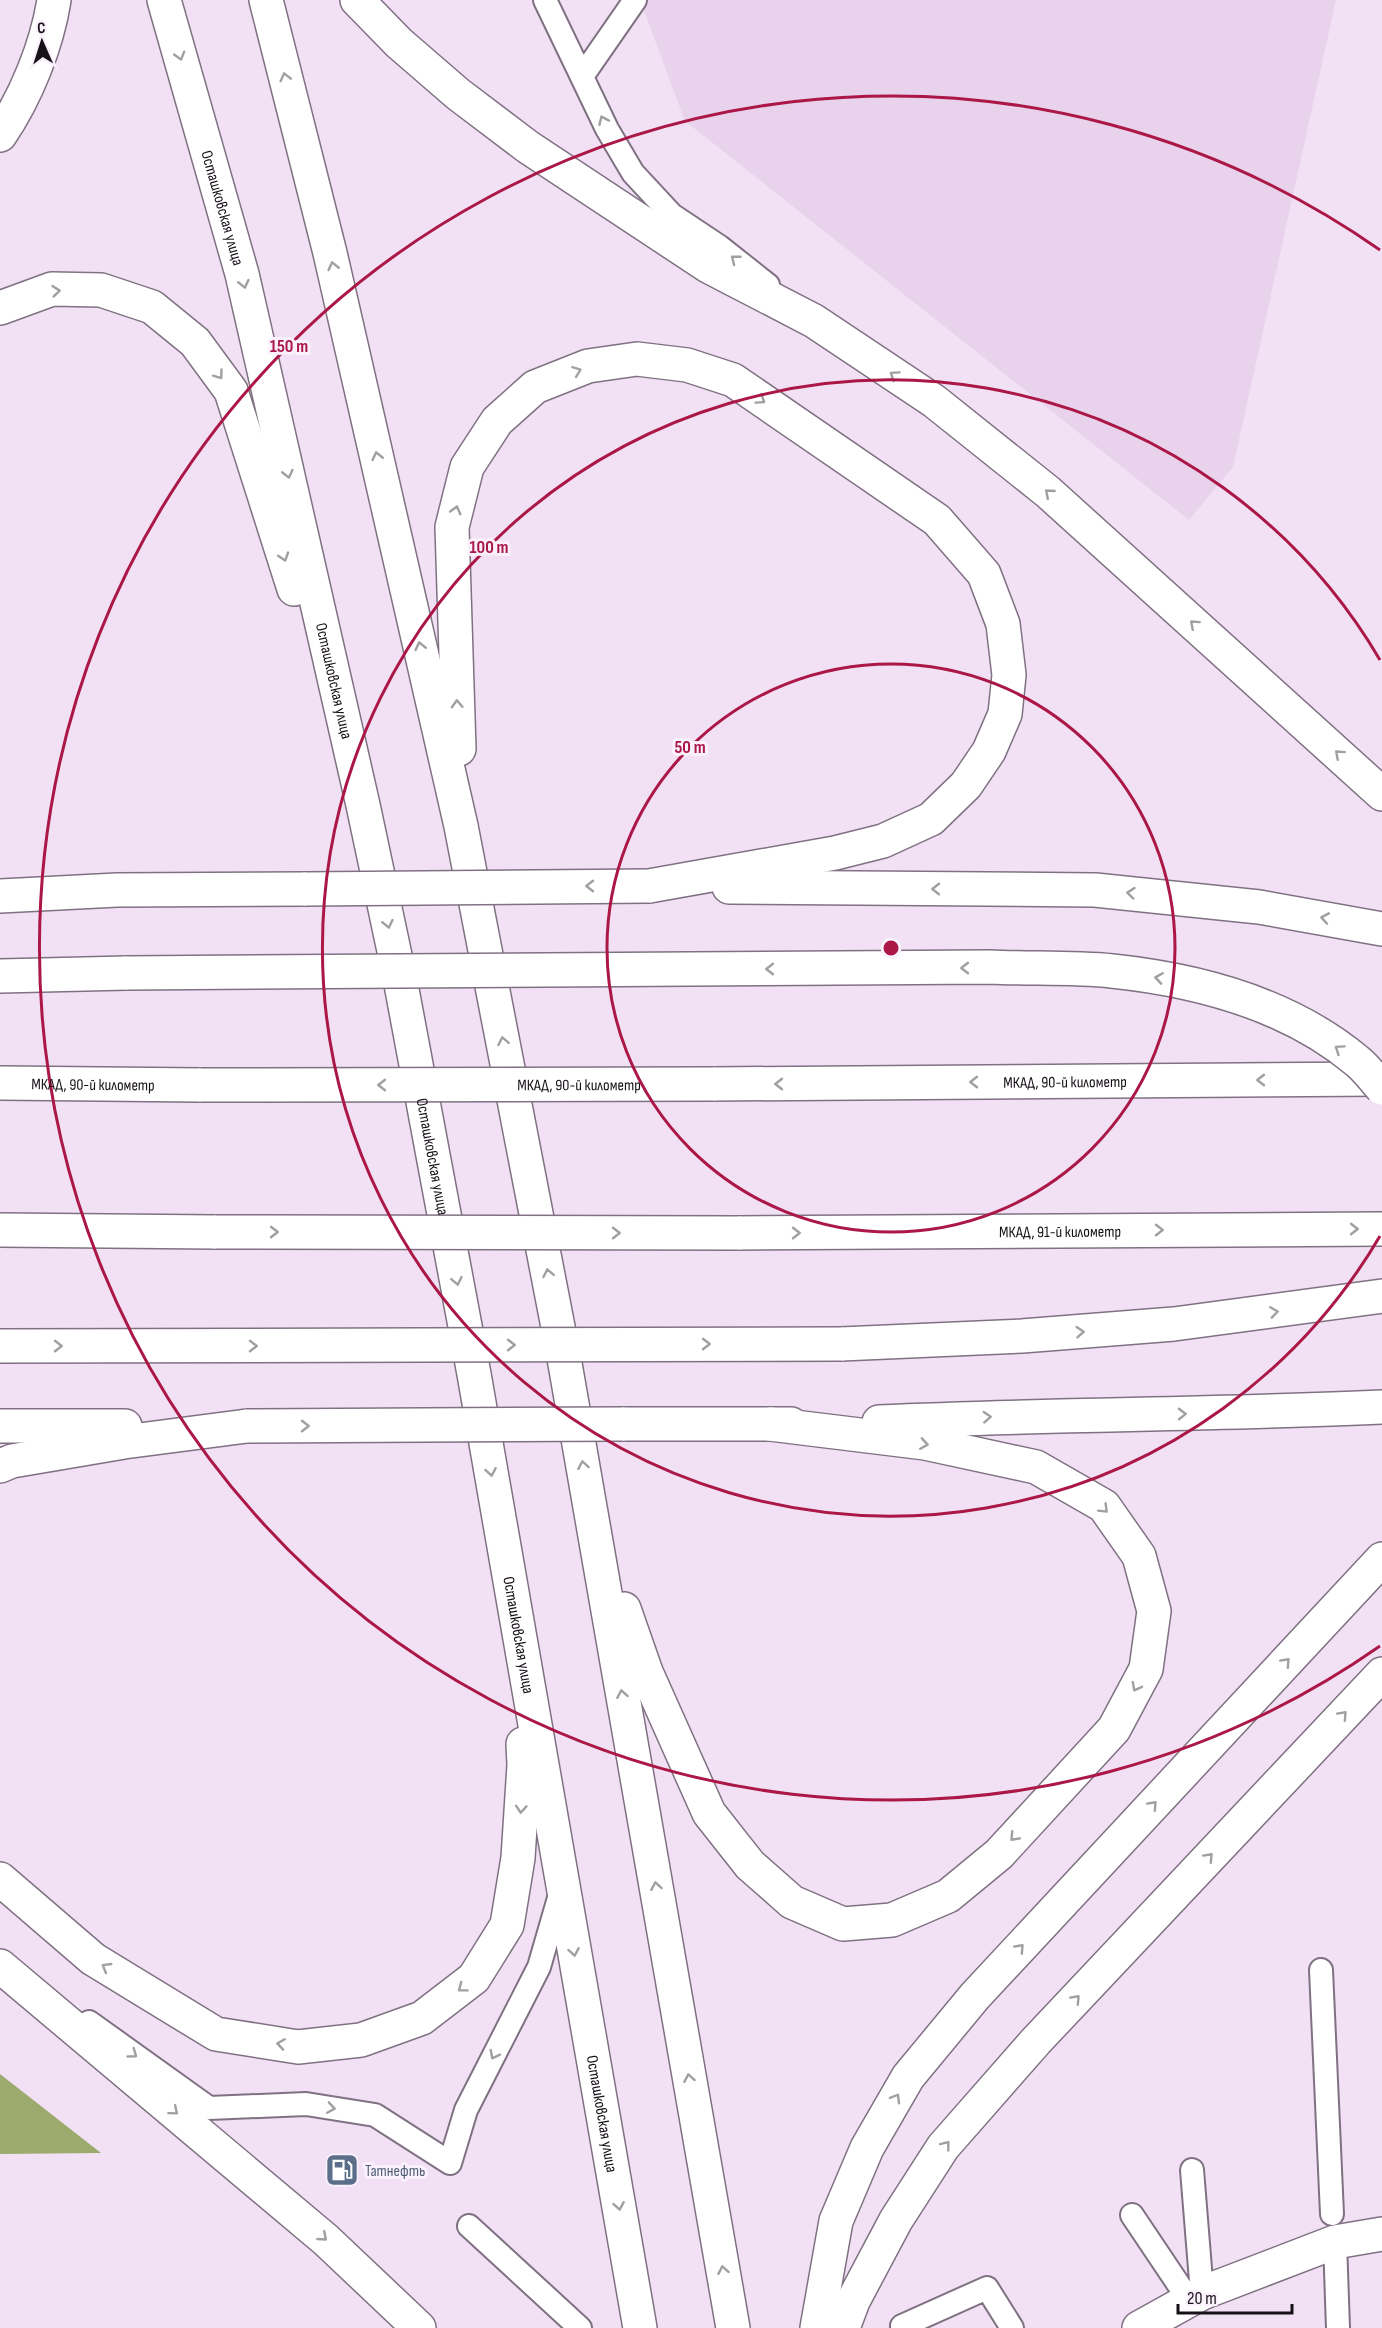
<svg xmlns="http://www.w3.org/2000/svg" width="1382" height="2328" font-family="'Sofia Sans Condensed',sans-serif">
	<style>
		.built { fill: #e8d2ec }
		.forest { fill: #9cab6d }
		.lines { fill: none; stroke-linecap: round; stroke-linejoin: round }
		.lane-casing { stroke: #7f7182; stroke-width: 26 }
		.street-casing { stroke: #7f7182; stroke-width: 36 }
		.secondary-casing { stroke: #7f7182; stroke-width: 36 }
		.highway-casing { stroke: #7f7182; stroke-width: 36 }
		.lane { stroke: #fff; stroke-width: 22 }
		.street { stroke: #fff; stroke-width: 33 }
		.secondary { stroke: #fff; stroke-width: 33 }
		.highway { stroke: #fff; stroke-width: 33 }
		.secondary-bridge-casing { stroke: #7f7182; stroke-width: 36; stroke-linecap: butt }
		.highway-bridge-casing { stroke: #7f7182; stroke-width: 36; stroke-linecap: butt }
		.secondary-bridge { stroke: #fff; stroke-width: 33 }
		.highway-bridge { stroke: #fff; stroke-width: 33 }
		.oneway { stroke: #a29fa2 }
		.ring { fill: none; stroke: #ab1746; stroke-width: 3 }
		.labels { text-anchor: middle; stroke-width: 6; stroke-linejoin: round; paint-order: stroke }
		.street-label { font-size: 16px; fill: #161017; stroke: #fbf1fd }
		.service-label { font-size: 16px; fill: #4e5e75; stroke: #fbf1fd; text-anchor: start }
		.centre { fill: #ab1746; stroke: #fbf1fd; stroke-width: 3 }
		.ring-label { font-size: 18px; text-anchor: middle; font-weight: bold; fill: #ab1746; stroke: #fbf1fd; stroke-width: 6; stroke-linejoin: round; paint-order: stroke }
	</style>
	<rect width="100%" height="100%" fill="#f2e1f5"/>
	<path class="built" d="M640,0H1336L1233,467L1189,520L685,121Z"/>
	<path class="forest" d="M0,2074L101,2153L0,2154Z"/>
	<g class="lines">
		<defs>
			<path id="lane" d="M545,0L607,129L633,173L672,215L720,247L768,285
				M583,75L635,0
				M1321,1970L1332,2214
				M89,2022L209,2108L306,2104L375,2115L450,2163L466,2110L539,1967L561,1891
				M1192,2170L1202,2293
				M1132,2215L1189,2300
				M469,2226L580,2328
				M1335,2242L1338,2328
				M902,2326L987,2288L1012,2328"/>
			<path id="street" d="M1139,2328L1202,2293L1335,2242L1382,2234"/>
			<g id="secondary">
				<path id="s1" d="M164,0L242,274L363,805L400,979L474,1374L640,2328"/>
				<path d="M266,0L330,253L461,826L564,1358L733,2328"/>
				<path d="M357,0L399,43L458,94L528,147L708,266L814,321L934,401L1048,492L1382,794"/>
				<path d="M0,135C26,97 47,45 54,0"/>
				<path d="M0,308L52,289L101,290L152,307L195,342L231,391L294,589"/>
				<path d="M459,749L452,527L467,467L497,421L535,387L588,366L637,359L687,365L733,380L937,520L984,574L1003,624L1009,675L1005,714L989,751L966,785L931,819L883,841L835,853L649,886"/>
				<path d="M729,887L1095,890L1259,907L1382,929"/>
				<path d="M0,896L117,890L306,889"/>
				<path d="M0,976L127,973"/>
				<path d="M841,1344L1022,1336L1174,1324L1382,1296"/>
				<path d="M879,1422C1046,1414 1214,1415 1382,1407"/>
				<path d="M622,1424H791"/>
				<path d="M0,1426H125"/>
				<path d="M0,1466L12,1461L124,1442L247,1426"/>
				<path d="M624,1609L646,1672L709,1813L750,1865L792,1902L843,1924L892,1920L948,1896L999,1854L1114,1729L1146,1669L1154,1611L1139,1556L1104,1506L1036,1467L925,1443L770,1424"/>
				<path d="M0,1879L93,1959L216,2034L298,2047L361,2040L422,2018L474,1978L507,1925L518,1858L524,1765L523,1744"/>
				<path d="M0,1966L326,2240L419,2328"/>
				<path d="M817,2328L836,2221L867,2148L908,2077L975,1996L1382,1559"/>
				<path d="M843,2328L853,2301L896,2220L943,2147L1036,2041L1382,1674"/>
			</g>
			<g id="highway">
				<path id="s2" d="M0,1083L201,1085"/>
				<path id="s3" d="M713,1084L1382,1079"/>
				<path d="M0,1230L216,1232"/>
				<path id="s4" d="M738,1233L1382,1229"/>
			</g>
		</defs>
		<use href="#lane" class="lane-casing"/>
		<use href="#street" class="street-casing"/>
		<use href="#secondary" class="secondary-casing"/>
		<use href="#highway" class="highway-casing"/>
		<use href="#lane" class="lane"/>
		<use href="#street" class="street"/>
		<use href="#secondary" class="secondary"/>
		<use href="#highway" class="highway"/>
		<defs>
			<path id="secondary-bridge" d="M306,889L649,886
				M127,973L989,967C1030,969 1072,967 1112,971C1198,980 1290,1005 1357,1061C1366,1068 1374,1079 1382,1088
				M0,1346L841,1344
				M247,1426L622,1424"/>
			<g id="highway-bridge">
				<path id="s5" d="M201,1085L713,1084"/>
				<path d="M216,1232L738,1233"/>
			</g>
		</defs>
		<use href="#secondary-bridge" class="secondary-bridge-casing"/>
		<use href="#highway-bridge" class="highway-bridge-casing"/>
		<use href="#secondary-bridge" class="secondary-bridge"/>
		<use href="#highway-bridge" class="highway-bridge"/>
	</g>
	<defs><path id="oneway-chevron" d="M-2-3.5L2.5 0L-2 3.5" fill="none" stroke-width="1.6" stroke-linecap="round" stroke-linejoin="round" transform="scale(1.5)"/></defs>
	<g class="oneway">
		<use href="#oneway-chevron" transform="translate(180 56) rotate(74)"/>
		<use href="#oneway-chevron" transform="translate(285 77) rotate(-104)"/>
		<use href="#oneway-chevron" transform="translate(603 120) rotate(-114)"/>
		<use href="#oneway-chevron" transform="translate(735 259) rotate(-142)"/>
		<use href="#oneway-chevron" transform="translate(333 266) rotate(-103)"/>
		<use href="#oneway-chevron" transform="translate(244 284) rotate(77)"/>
		<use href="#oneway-chevron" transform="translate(56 291) rotate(-6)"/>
		<use href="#oneway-chevron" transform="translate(577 371) rotate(-21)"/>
		<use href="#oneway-chevron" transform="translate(219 375) rotate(54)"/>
		<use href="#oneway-chevron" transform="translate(894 375) rotate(-146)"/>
		<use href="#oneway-chevron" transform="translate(761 400) rotate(34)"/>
		<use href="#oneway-chevron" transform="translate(377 456) rotate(-103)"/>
		<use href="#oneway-chevron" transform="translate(288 474) rotate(77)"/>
		<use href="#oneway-chevron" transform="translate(1049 493) rotate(-139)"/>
		<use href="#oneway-chevron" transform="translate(456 510) rotate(-75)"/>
		<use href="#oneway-chevron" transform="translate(284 557) rotate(72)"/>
		<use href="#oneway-chevron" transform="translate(1194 624) rotate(-138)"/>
		<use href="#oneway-chevron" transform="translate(420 646) rotate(-103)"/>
		<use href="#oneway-chevron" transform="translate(457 704) rotate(-92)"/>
		<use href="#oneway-chevron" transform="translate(1339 754) rotate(-138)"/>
		<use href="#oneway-chevron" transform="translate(590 886) rotate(180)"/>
		<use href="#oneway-chevron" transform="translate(936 889) rotate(-180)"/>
		<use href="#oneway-chevron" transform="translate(1131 893) rotate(-174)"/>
		<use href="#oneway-chevron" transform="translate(1325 918) rotate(-170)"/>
		<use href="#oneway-chevron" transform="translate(388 924) rotate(78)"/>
		<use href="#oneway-chevron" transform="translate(965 968) rotate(180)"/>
		<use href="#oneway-chevron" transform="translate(770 969) rotate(180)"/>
		<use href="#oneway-chevron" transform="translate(1159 978) rotate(-171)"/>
		<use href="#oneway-chevron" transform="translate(503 1041) rotate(-101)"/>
		<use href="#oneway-chevron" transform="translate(1339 1049) rotate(-146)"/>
		<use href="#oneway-chevron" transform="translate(1261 1080) rotate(180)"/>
		<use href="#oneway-chevron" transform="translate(974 1082) rotate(180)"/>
		<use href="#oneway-chevron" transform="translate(779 1084) rotate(180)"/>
		<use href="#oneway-chevron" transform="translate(382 1085) rotate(180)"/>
		<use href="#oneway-chevron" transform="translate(1354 1229)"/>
		<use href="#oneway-chevron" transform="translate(1159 1230)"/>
		<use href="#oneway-chevron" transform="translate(274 1232)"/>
		<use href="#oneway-chevron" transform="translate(616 1233)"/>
		<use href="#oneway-chevron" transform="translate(796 1233)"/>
		<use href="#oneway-chevron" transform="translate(548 1273) rotate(-101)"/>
		<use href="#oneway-chevron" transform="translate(457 1281) rotate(79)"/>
		<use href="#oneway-chevron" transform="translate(1274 1312) rotate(-8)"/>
		<use href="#oneway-chevron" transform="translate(1080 1332) rotate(-4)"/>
		<use href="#oneway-chevron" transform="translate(706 1344)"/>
		<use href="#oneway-chevron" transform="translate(511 1345)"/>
		<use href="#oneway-chevron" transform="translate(58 1346)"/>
		<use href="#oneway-chevron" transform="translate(253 1346)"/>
		<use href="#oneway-chevron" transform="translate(1182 1414) rotate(-1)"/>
		<use href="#oneway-chevron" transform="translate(987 1417) rotate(-3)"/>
		<use href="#oneway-chevron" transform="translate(305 1426)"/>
		<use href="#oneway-chevron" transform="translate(924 1444) rotate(9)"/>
		<use href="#oneway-chevron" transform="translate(583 1465) rotate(-100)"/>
		<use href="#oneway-chevron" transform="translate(491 1472) rotate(80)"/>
		<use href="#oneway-chevron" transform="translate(1104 1509) rotate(45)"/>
		<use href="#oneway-chevron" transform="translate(1286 1662) rotate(-47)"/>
		<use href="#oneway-chevron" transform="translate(1136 1687) rotate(118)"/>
		<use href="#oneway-chevron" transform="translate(622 1694) rotate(-100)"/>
		<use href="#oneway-chevron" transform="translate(1343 1715) rotate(-47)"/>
		<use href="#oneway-chevron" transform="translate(1153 1805) rotate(-47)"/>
		<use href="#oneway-chevron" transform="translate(521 1809) rotate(94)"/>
		<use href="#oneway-chevron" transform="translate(1014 1837) rotate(133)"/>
		<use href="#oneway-chevron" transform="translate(1209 1857) rotate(-47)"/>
		<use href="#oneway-chevron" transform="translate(656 1886) rotate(-100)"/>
		<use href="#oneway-chevron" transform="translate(1020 1948) rotate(-47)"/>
		<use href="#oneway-chevron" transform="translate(574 1952) rotate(80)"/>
		<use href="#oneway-chevron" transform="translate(106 1967) rotate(-149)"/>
		<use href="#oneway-chevron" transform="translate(462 1988) rotate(143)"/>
		<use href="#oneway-chevron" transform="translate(1076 1999) rotate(-47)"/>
		<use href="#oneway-chevron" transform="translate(281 2044) rotate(-171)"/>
		<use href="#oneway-chevron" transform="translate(133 2054) rotate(36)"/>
		<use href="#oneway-chevron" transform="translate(494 2055) rotate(117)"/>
		<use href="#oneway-chevron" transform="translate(689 2078) rotate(-100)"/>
		<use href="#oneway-chevron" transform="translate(896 2098) rotate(-60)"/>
		<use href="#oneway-chevron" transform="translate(331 2108) rotate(9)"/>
		<use href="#oneway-chevron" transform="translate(174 2111) rotate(40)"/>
		<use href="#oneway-chevron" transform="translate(946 2145) rotate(-52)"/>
		<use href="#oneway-chevron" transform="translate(619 2206) rotate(80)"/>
		<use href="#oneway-chevron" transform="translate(323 2237) rotate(41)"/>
		<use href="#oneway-chevron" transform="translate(723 2270) rotate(-100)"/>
	</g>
	<g class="ring">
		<circle cx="891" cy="948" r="284"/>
		<path d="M1380 1236A568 568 0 1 1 1380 660"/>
		<path d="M1380 1646A852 852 0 1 1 1380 250"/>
	</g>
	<defs>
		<symbol id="fuel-square" viewBox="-11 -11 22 22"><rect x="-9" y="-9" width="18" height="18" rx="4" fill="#5c6f8a" stroke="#fbf1fd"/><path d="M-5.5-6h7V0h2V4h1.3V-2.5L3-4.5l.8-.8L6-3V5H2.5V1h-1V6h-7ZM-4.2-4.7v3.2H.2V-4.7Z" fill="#fff"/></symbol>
	</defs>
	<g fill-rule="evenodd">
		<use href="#fuel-square" x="323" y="2151" width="38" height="38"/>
	</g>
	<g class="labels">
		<g class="street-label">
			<text dy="6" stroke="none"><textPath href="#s1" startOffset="216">Осташковская улица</textPath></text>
			<text dy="6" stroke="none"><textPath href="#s1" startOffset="702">Осташковская улица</textPath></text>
			<text dy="6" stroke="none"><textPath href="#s3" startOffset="352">МКАД, 90-й километр</textPath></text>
			<text dy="6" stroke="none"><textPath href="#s2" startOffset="93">МКАД, 90-й километр</textPath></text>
			<text dy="6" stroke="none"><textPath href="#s5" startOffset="378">МКАД, 90-й километр</textPath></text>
			<text dy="6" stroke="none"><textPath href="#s1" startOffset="1188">Осташковская улица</textPath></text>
			<text dy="6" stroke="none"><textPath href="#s4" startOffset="322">МКАД, 91-й километр</textPath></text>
			<text dy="6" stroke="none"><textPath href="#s1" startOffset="1674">Осташковская улица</textPath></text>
			<text dy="6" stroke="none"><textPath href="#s1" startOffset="2160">Осташковская улица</textPath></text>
		</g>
		<g class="service-label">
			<text x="365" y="2176">Татнефть</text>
		</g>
	</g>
	<circle cx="891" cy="948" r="9" class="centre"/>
	<g class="ring-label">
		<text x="289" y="352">150 m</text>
		<text x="489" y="553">100 m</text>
		<text x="690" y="753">50 m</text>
	</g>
	<g transform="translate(42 42) rotate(357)" stroke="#fbf1fd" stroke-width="4.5" paint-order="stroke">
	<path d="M0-4.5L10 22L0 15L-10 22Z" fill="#161017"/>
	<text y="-9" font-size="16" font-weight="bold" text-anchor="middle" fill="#161017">С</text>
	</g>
	<path d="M1178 2304v9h114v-9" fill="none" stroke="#161017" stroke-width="3"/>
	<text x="1187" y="2304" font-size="18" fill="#161017" stroke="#fbf1fd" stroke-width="4.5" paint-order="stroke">20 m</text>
</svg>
